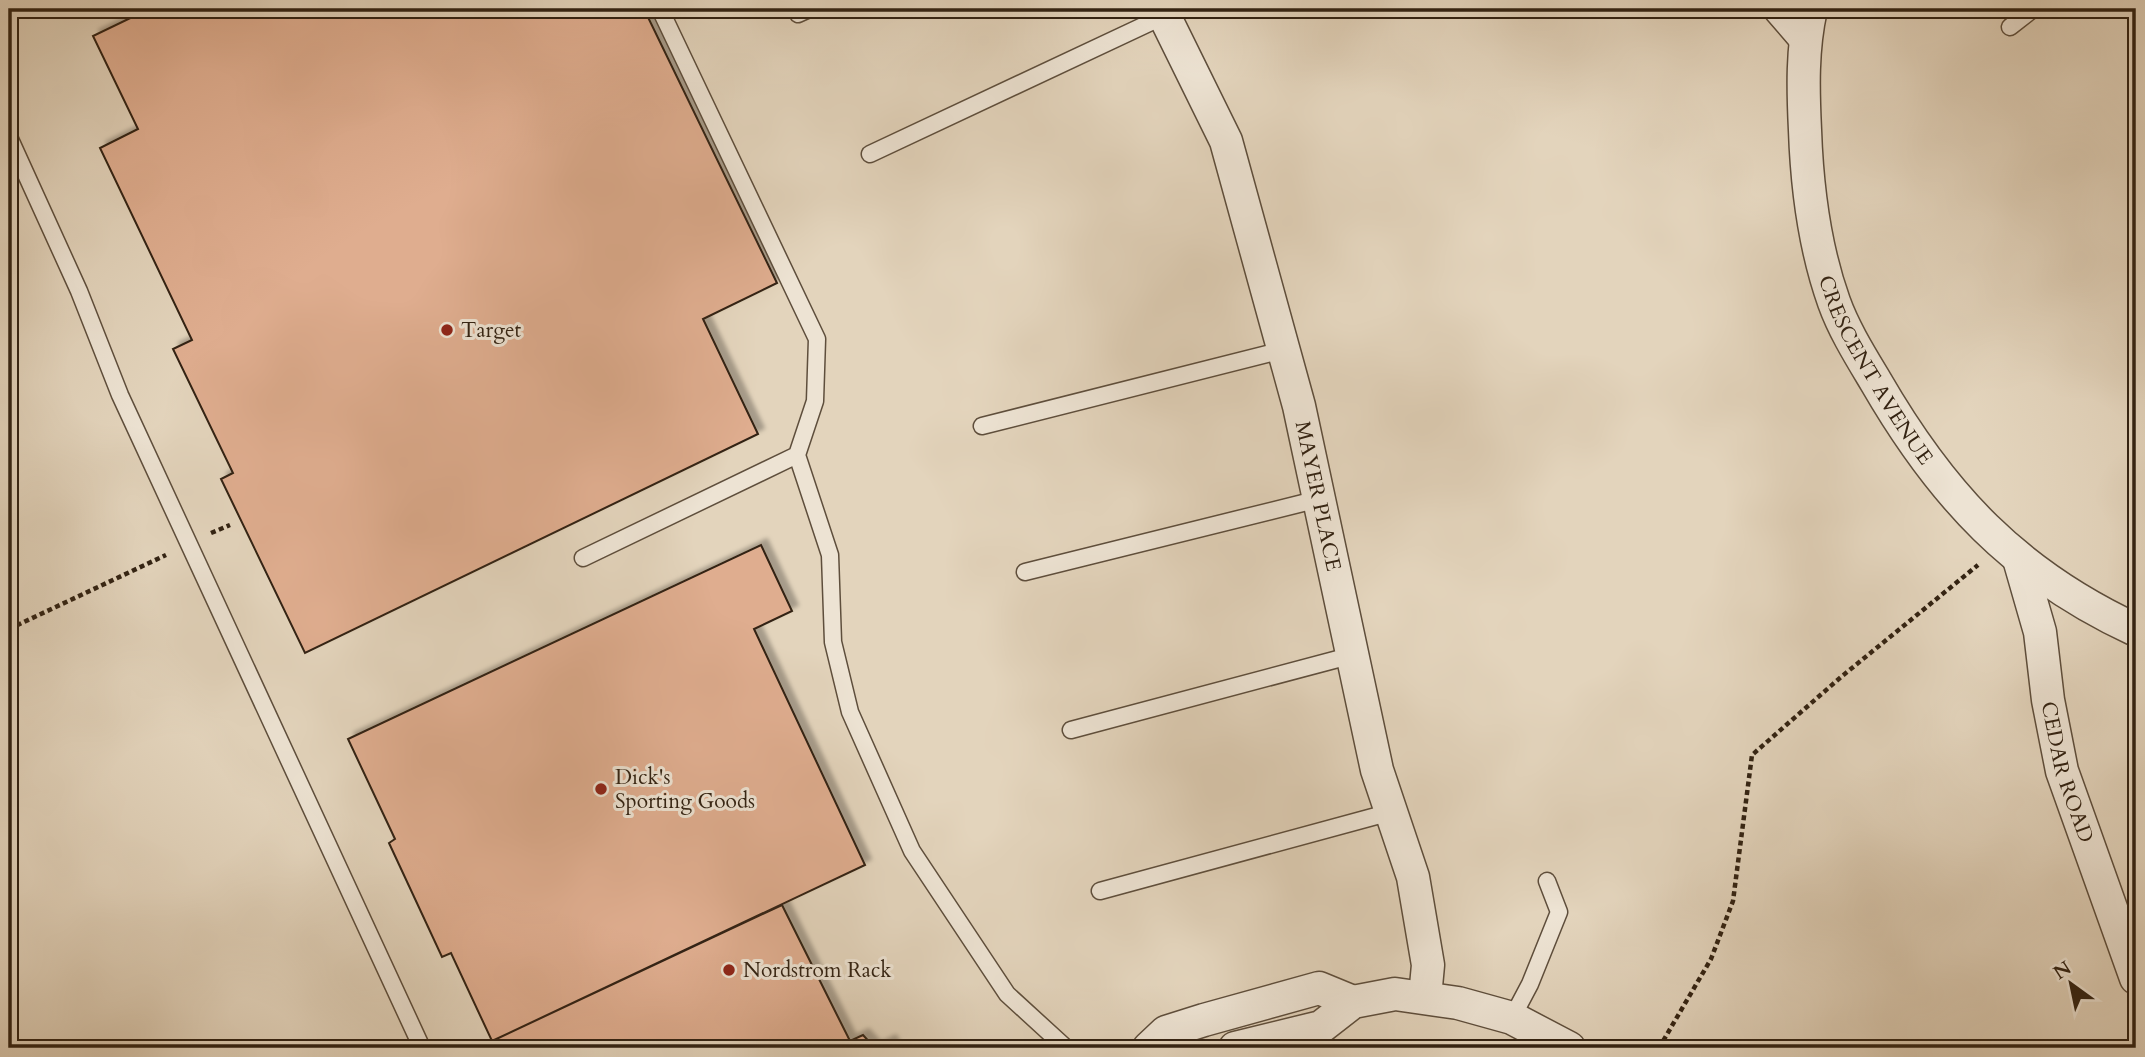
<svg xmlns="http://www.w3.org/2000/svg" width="2145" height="1057" font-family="Cardo,serif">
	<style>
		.building { fill: #dfad8f; stroke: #322212; stroke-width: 2; filter: url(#shadow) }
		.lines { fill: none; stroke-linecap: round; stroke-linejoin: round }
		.service-casing { stroke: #5e4e3c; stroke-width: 19 }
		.minor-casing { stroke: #5e4e3c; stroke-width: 35 }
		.path { stroke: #322212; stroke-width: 4.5; stroke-dasharray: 5 3.5; stroke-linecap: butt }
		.service { stroke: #ede3d3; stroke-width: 16 }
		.minor { stroke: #ede3d3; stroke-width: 32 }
		.poi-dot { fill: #8f2418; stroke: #ede3d3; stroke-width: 2.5 }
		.labels { text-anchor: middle; stroke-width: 6; stroke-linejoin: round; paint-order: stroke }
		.poi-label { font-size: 21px; fill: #322212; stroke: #ede3d3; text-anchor: start }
		.street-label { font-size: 21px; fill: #322212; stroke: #ede3d3 }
	</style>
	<defs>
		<filter id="shadow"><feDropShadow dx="6" dy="-6" stdDeviation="2" flood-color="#0004"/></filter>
	</defs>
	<rect width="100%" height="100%" fill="#e3d4bc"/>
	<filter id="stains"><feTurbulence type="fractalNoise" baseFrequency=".00286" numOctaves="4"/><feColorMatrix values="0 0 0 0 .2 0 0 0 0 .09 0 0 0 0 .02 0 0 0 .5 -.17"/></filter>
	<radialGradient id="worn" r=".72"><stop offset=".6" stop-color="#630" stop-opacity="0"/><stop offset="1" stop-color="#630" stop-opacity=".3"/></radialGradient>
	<path class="building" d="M149,9H644L777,283L703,319L758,434L305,653L221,479L233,473L173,349L192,340L100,148L138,129L93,36Z
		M761,545L792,611L754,629L865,865L492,1041L451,953L442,957L389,843L395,839L348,739Z
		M782,905L850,1041L863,1035L875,1048H496L492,1041Z
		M890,1041L894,1048H876Z"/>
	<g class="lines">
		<defs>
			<path id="service" d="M660,9L817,339L815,401L797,455
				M798,14L809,9
				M2010,27L2033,9
				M9,137L79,291L120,395L422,1048
				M870,154L1164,16
				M982,426L1283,350
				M583,558L797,455L830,555L833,642L850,712L912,851L1007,994L1066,1048
				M1025,572L1319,499
				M1071,730L1353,655
				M1100,891L1391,812
				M1512,1018L1530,984L1559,912L1547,881"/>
			<g id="minor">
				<path id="s1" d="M1161,9L1226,141L1299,406L1377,770L1413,877L1428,965L1425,997"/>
				<path d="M1780,9L1805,38"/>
				<path id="s2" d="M1811,9C1802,49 1803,89 1805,130C1807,189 1814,246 1834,302C1844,330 1861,357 1876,382C1942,496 2015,574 2136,630"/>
				<path id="s3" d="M2019,559L2040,632L2048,700L2062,771L2136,978"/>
				<path d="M1149,1048L1166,1032L1204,1020L1319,988L1353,1002"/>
				<path d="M1235,1048L1321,1027L1353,1002L1395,994L1458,1003L1512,1018L1569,1048"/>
			</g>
		</defs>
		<use href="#service" class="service-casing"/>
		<use href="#minor" class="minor-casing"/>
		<path class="path" d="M211,533L230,525
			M9,629L166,555
			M380,1048L391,1043
			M1659,1048L1711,959L1733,901L1752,755L1841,677L1978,565"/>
		<use href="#service" class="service"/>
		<use href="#minor" class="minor"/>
	</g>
	<g class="poi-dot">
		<circle cx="447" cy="330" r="7"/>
		<circle cx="601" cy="789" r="7"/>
		<circle cx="729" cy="970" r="7"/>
	</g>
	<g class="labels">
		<g class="poi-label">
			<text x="461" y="337">Target</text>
			<text x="615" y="784">Dick's<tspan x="615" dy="24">Sporting Goods</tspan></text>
			<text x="743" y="977">Nordstrom Rack</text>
		</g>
		<g class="street-label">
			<text dy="7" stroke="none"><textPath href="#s2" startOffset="376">CRESCENT AVENUE</textPath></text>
			<text dy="7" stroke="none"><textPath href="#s1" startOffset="514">MAYER PLACE</textPath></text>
			<text dy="7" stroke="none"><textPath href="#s3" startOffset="219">CEDAR ROAD</textPath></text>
		</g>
	</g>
	<rect width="2145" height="1057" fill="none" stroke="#e3d4bc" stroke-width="35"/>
	<rect x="10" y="10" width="2124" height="1036" fill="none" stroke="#322212" stroke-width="3.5"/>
	<rect x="18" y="18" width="2110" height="1022" fill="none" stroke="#322212" stroke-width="2"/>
	<g transform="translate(2071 984) rotate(327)" stroke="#ede3d3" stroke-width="5" paint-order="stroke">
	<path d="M0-5L12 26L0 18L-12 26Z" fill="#322212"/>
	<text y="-10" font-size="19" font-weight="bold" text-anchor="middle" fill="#322212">N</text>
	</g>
	<rect width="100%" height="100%" filter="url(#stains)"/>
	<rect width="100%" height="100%" fill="url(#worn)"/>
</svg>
